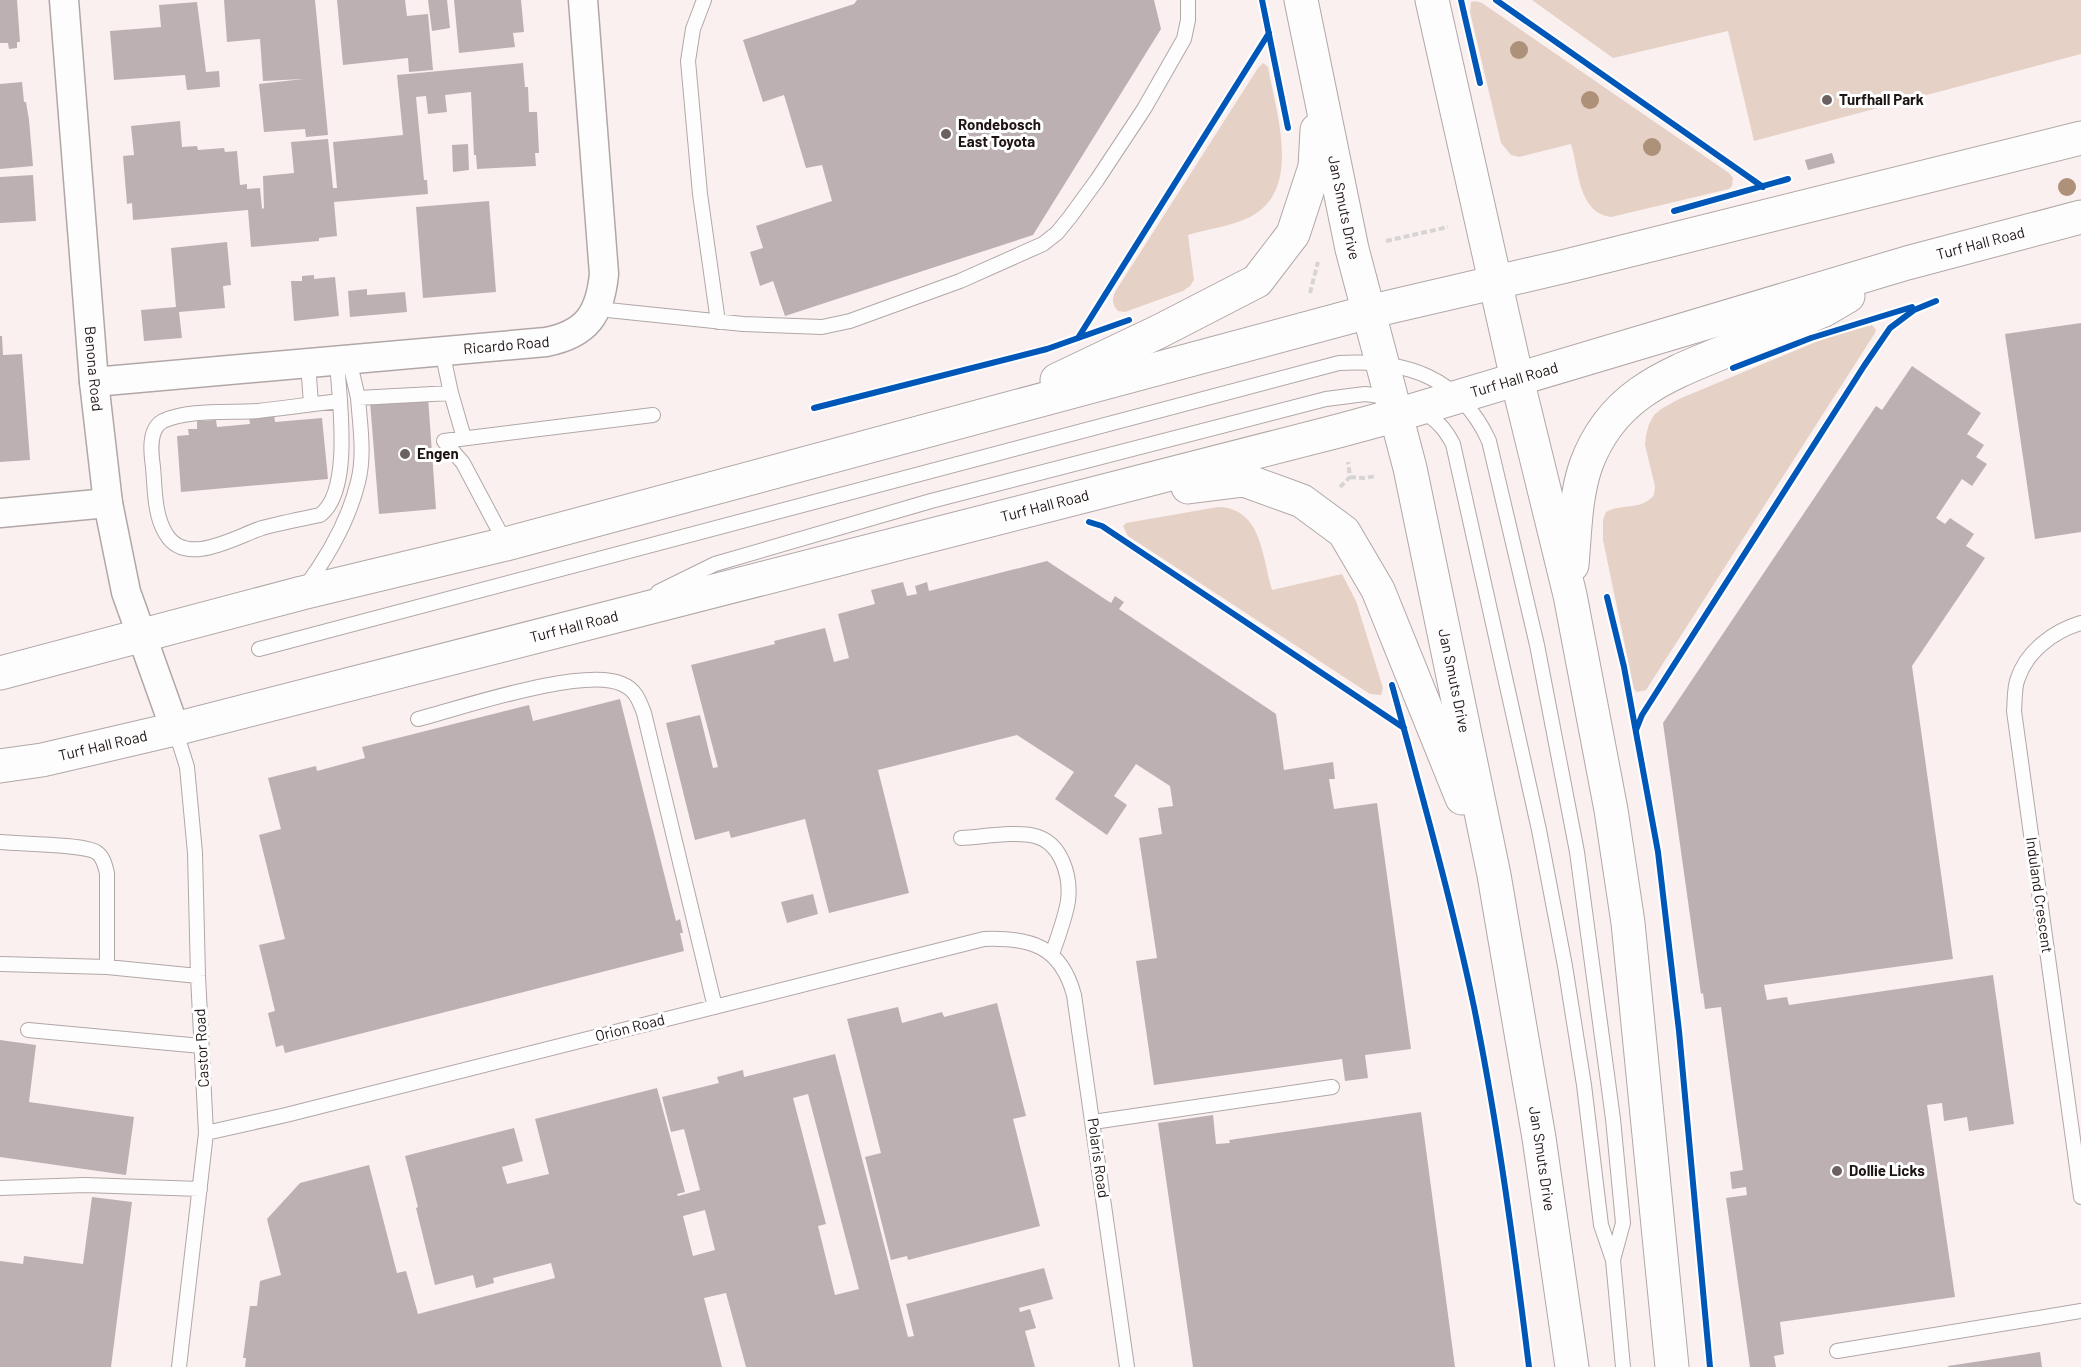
<svg xmlns="http://www.w3.org/2000/svg" width="2081" height="1367" font-family="Barlow,sans-serif">
	<style>
		.green { fill: #e5d1c5 }
		.building { fill: #bcb0b3; fill-rule: evenodd }
		.lines { fill: none; stroke-linecap: round; stroke-linejoin: round }
		.service-casing { stroke: #b1a7a7; stroke-width: 16 }
		.minor-casing { stroke: #b1a7a7; stroke-width: 31 }
		.primary-casing { stroke: #b1a7a7; stroke-width: 35 }
		.path { stroke: #d7d4d4; stroke-width: 4; stroke-dasharray: 6 3; stroke-linecap: butt }
		.service { stroke: #fefdfd; stroke-width: 14 }
		.minor { stroke: #fefdfd; stroke-width: 28 }
		.primary { stroke: #fefdfd; stroke-width: 33 }
		.cycleway-casing { stroke: #fff; stroke-width: 10 }
		.cycleway { stroke: #0057b8; stroke-width: 6 }
		.tree { fill: #ad9179 }
		.poi-dot { fill: #6c6161; stroke: #fff; stroke-width: 2 }
		.labels { text-anchor: middle; stroke-width: 6; stroke-linejoin: round; paint-order: stroke }
		.poi-label { font-size: 15px; font-weight: bold; fill: #1f1414; stroke: #fff; text-anchor: start }
		.street-label { font-size: 15px; fill: #1f1414; stroke: #fff }
	</style>
	<rect width="100%" height="100%" fill="#faf0f0"/>
	<path class="green" d="M1532,0H2081V54L1754,141L1728,31L1613,58Z
		M1475,1L1482,3L1729,173L1733,178L1732,186L1729,189L1611,217C1578,213 1579,170 1571,144L1519,157L1511,155L1501,143L1470,12L1471,2Z
		M1263,63L1268,67C1276,113 1303,190 1250,217C1233,226 1207,229 1188,235L1194,280L1190,286L1183,291L1125,312L1118,311C1112,304 1112,300 1115,292L1258,68Z
		M1872,325L1876,330L1875,333L1646,690L1637,692L1634,689L1603,540V520L1606,512C1622,503 1641,511 1654,495L1655,486L1645,445L1646,435L1649,424L1654,415L1661,409L1679,399L1830,336Z
		M1218,507C1262,508 1262,557 1272,590L1342,574L1356,601L1383,688L1381,695L1370,694L1128,536L1123,526L1126,523Z"/>
	<path class="building" d="M0,0H17L20,42H17V48L9,49L8,43H0Z
		M224,0H315L328,135L306,137L305,129L264,132L259,84L303,79L263,81L260,39L227,42Z
		M337,0H405L407,16L428,14L433,70L409,72L408,58L343,65Z
		M428,0H447L450,28L432,31Z
		M454,0H521L524,32L513,33L515,47L459,53Z
		M857,0H1154L1161,29L1033,235L785,316L773,281L760,286L750,252L763,248L756,226L832,201L822,165L806,168L784,95L763,102L743,40L854,4Z
		M197,2L206,72L219,71L220,87L187,90L185,75L114,80L110,31L161,27L159,5Z
		M523,63L525,87H528L529,112H537L539,153H535L536,166L477,169L476,155H474L471,92L445,95L447,112L428,114L426,96L416,97L424,180H427L428,194L334,202L337,236L319,238V241L251,247L248,210L133,220L132,203L127,204L123,156L134,155L131,126L180,121L182,147L197,146L198,150L224,148L225,152L237,151L240,185L247,184V189L260,188L262,209L264,208L263,176L294,173L291,142L328,139L333,188H337L333,142L403,135L397,75Z
		M22,82L24,102H26L29,120L33,166L0,169V84Z
		M468,144L469,170L453,172L452,145Z
		M1832,153L1835,163L1808,170L1805,160Z
		M33,175L36,221L0,223V177Z
		M489,201L496,292L423,298L416,207Z
		M227,242L231,285L223,286L225,308L179,312L182,338L144,341L141,310L176,307L171,248Z
		M314,275V279L335,277L339,316L294,321L291,281H302V276Z
		M367,289V295L405,292L407,312L350,317L348,291Z
		M2081,323V532L2035,539L2005,334Z
		M0,336H2L3,355L22,354L30,460L0,462Z
		M1912,366L1981,413L1967,434L1984,445L1976,457L1987,464L1972,486L1962,479L1936,518L1945,524L1950,518L1974,534L1966,546L1985,558L1912,666L1953,959L1764,985L1767,1000L1787,997L1789,1005L1993,975L2014,1124L1969,1131L1967,1117L1944,1121L1942,1103L1927,1105L1955,1297L1780,1322L1784,1354L1774,1356L1776,1367H1750L1726,1198L1747,1195L1746,1187L1732,1189L1730,1172L1743,1170L1721,1007L1705,1009L1703,993L1701,994L1663,723L1876,406L1882,410Z
		M428,397L436,509L379,514L370,402Z
		M274,414L275,422L322,418L328,479L181,492L177,436L189,435L188,429H197V421L216,420L217,427L250,424L249,417Z
		M1047,561L1111,603L1115,596L1124,602L1119,609L1276,714L1284,770L1333,762L1335,779H1329L1334,809L1377,803L1411,1049L1365,1055L1368,1078L1345,1081L1342,1059L1154,1085L1136,961L1157,958L1139,838L1162,834L1158,808L1173,806L1170,786L1136,764L1114,796L1127,805L1107,835L1055,799L1074,772L1017,735L878,770L909,893L829,913L805,819L731,838L729,831L695,840L666,723L700,715L713,768L718,767L691,665L775,644L774,641L825,628L834,662L849,658L838,614L875,604L871,590L903,582L907,596L917,594L915,586L927,582L929,591Z
		M620,699L676,921L680,919L683,933H680L684,951L285,1053L283,1045L276,1047L268,1013L275,1011L259,945L285,939L259,835L281,829L268,778L316,766L317,771L365,758L362,747L529,705L533,721Z
		M813,894L818,914L787,923L781,902Z
		M997,1003L1026,1116L1013,1119L1040,1226L908,1260L907,1256L891,1260L865,1157L881,1153L847,1019L898,1007L902,1023L942,1012L944,1017Z
		M0,1040L36,1045L29,1102L134,1117L126,1175L0,1157Z
		M835,1054L908,1337L914,1336L906,1304L1044,1268L1053,1299L1019,1308L1020,1312L1030,1309L1036,1328L1025,1331L1035,1367H746L726,1293L704,1298L722,1367H245L246,1358H243L250,1306H257L260,1281L281,1275L267,1219L300,1183L369,1165L397,1273L406,1271L418,1314L555,1278L551,1263L493,1278L494,1283L476,1288L473,1275L435,1285L416,1208L418,1207L405,1156L514,1128L523,1161L502,1167L507,1184L549,1174L535,1119L657,1088L685,1192L677,1194L678,1196L700,1190L684,1129L671,1132L662,1097L719,1083L717,1077L743,1070L744,1077ZM808,1094L859,1289L835,1295L818,1226L826,1224L793,1098ZM705,1210L715,1250L693,1256L683,1216Z
		M1421,1112L1455,1367H1193L1158,1123L1213,1115L1216,1144L1230,1143L1229,1140Z
		M92,1197L132,1202L111,1367H0V1261L23,1264L24,1256L83,1264Z
		M2040,1352L2042,1367H1948V1366Z"/>
	<g class="lines">
		<defs>
			<path id="service" d="M704,0L693,29L688,61L700,194L718,322
				M598,309L743,324L822,327L850,321L960,281L1043,244L1057,233L1070,217L1097,180L1144,109L1184,39L1188,20V0
				M349,359L358,398L451,393L442,351
				M337,361C339,398 353,491 320,515C301,519 281,523 262,528C237,536 186,568 166,534C154,515 155,488 153,467C151,453 148,429 163,421C188,409 230,413 258,411C285,408 312,404 340,401
				M308,363L311,404
				M451,393L464,438
				M1423,412C1438,421 1445,429 1453,444L1539,830L1565,966L1584,1085L1601,1225L1613,1260L1623,1367
				M444,441L653,415
				M444,441L463,463L506,544
				M306,586C328,556 349,519 358,482C365,455 360,425 358,398
				M658,592L715,564L931,501L1326,399L1365,394L1389,397
				M2081,623C2054,631 2027,651 2018,678C2014,687 2015,701 2014,711L2081,1197
				M259,649L1339,363C1405,359 1460,377 1489,441L1537,645L1577,852L1613,1119L1623,1223L1613,1260
				M418,719C461,708 584,666 622,684C635,689 639,700 644,713L715,1007
				M175,729L187,767L195,853L198,976L206,1133L179,1367
				M961,838C983,837 1015,831 1035,836C1062,843 1071,877 1068,901C1065,919 1058,937 1052,954
				M0,842C19,844 83,844 96,852C103,856 105,865 107,873V967
				M0,964L107,967L198,976
				M28,1030L201,1046
				M1093,1122L1332,1087
				M206,1133L286,1115L984,939C1032,937 1061,947 1074,995L1127,1367
				M0,1188L85,1185L200,1189
				M1837,1351L2081,1311"/>
			<g id="minor">
				<path id="s1" d="M64,0L94,382L108,503L126,592L175,729"/>
				<path id="s2" d="M94,382L546,342C587,334 600,314 604,274L583,0"/>
				<path d="M0,513L108,503"/>
			</g>
			<g id="primary">
				<path id="s3" d="M1301,0L1352,249L1410,468L1494,875L1539,1138L1572,1367"/>
				<path d="M1432,0L1517,379L1570,595L1611,810L1628,923L1672,1367"/>
				<path d="M1057,380L1160,331L1257,281L1293,234L1315,167L1317,130"/>
				<path d="M1188,487L1244,480L1302,501L1344,532L1378,590L1462,798"/>
				<path d="M1572,565C1575,532 1575,497 1586,465C1612,394 1667,375 1731,349C1762,336 1793,323 1824,310L1848,296"/>
				<path d="M0,673L302,593L506,544L1368,312L1566,266L2081,138"/>
				<path id="s4" d="M0,766L42,760L175,729L1342,430L1397,415L1907,263L2081,217"/>
			</g>
		</defs>
		<use href="#service" class="service-casing"/>
		<use href="#minor" class="minor-casing"/>
		<use href="#primary" class="primary-casing"/>
		<path class="path" d="M1386,241L1448,227
			M1310,293L1318,262
			M1350,477L1364,478L1376,476
			M1340,487L1350,477L1348,462"/>
		<use href="#service" class="service"/>
		<use href="#minor" class="minor"/>
		<use href="#primary" class="primary"/>
		<defs>
			<path id="cycleway" d="M1262,0L1288,128
				M1461,0L1480,83
				M1496,0L1763,187
				M1674,211L1788,179
				M1078,338L1269,33
				M1733,368L1811,338L1912,307
				M814,408L1047,349L1129,320
				M1089,522L1102,526L1404,728
				M1607,597L1624,667L1658,852L1679,1031L1710,1367
				M1392,685C1421,792 1451,898 1474,1007C1498,1126 1514,1246 1529,1367
				M1636,730L1642,715L1864,366L1890,328L1914,310L1936,301"/>
		</defs>
		<use href="#cycleway" class="cycleway-casing"/>
		<use href="#cycleway" class="cycleway"/>
	</g>
	<g class="tree">
		<circle cx="1519" cy="50" r="9"/>
		<circle cx="1590" cy="100" r="9"/>
		<circle cx="1652" cy="147" r="9"/>
		<circle cx="2067" cy="187" r="9"/>
	</g>
	<g class="poi-dot">
		<circle cx="1827" cy="100" r="6"/>
		<circle cx="946" cy="134" r="6"/>
		<circle cx="405" cy="454" r="6"/>
		<circle cx="1837" cy="1171" r="6"/>
	</g>
	<g class="labels">
		<g class="poi-label">
			<text x="1839" y="105">Turfhall Park</text>
			<text x="958" y="130">Rondebosch<tspan x="958" dy="17">East Toyota</tspan></text>
			<text x="417" y="459">Engen</text>
			<text x="1849" y="1176">Dollie Licks</text>
		</g>
		<g class="street-label">
			<text dy="5" stroke="none"><textPath href="#s3" startOffset="212">Jan Smuts Drive</textPath></text>
			<text dy="5" stroke="none"><textPath href="#s4" startOffset="2049">Turf Hall Road</textPath></text>
			<text dy="5" stroke="none"><textPath href="#s2" startOffset="414">Ricardo Road</textPath></text>
			<text dy="5" stroke="none"><textPath href="#s1" startOffset="370">Benona Road</textPath></text>
			<text dy="5" stroke="none"><textPath href="#s4" startOffset="1563">Turf Hall Road</textPath></text>
			<text dy="5" stroke="none"><textPath href="#s4" startOffset="1077">Turf Hall Road</textPath></text>
			<text dy="5" stroke="none"><textPath href="#s4" startOffset="591">Turf Hall Road</textPath></text>
			<text dy="5" stroke="none"><textPath href="#s3" startOffset="698">Jan Smuts Drive</textPath></text>
			<text dy="5" stroke="none"><textPath href="#s4" startOffset="105">Turf Hall Road</textPath></text>
			<text transform="translate(2039 895) rotate(82)" y="5">Induland Crescent</text>
			<text transform="translate(630 1028) rotate(-14)" y="5">Orion Road</text>
			<text transform="translate(202 1048) rotate(-93)" y="5">Castor Road</text>
			<text transform="translate(1098 1158) rotate(82)" y="5">Polaris Road</text>
			<text dy="5" stroke="none"><textPath href="#s3" startOffset="1184">Jan Smuts Drive</textPath></text>
		</g>
	</g>
</svg>
